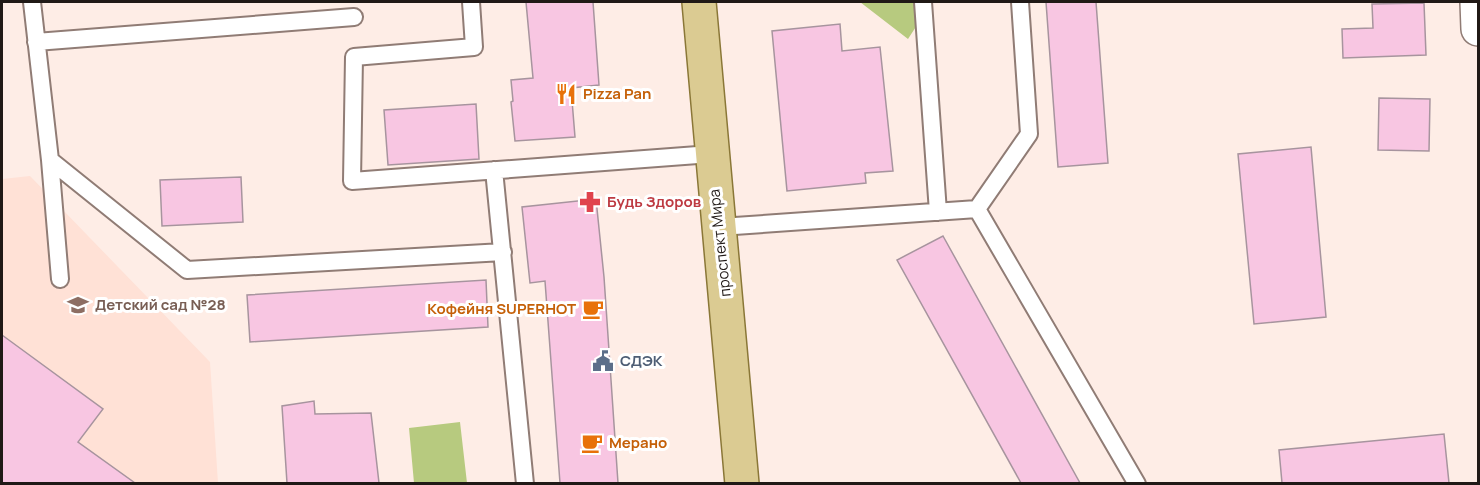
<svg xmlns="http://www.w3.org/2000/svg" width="1480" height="485" font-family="Manrope,sans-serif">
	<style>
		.built { fill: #ffe1d6 }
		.green { fill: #b7ca7f }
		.building { fill: #f8c6e2; stroke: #a7949e; stroke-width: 1.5 }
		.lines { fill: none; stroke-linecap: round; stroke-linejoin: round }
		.service-casing { stroke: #907c75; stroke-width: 20 }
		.minor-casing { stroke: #907c75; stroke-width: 36 }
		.primary-casing { stroke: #8a7737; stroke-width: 36 }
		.service { stroke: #fff; stroke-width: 16 }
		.minor { stroke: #fff; stroke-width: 33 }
		.primary { stroke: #dbcb92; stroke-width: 33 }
		.labels { text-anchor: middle; stroke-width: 6; stroke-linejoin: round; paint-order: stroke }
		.food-label { font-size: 15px; font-weight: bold; fill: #c56008; stroke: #fff; text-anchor: start }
		.health-label { font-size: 15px; font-weight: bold; fill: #be3a42; stroke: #fff; text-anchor: start }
		.street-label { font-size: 15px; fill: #201916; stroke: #fff }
		.education-label { font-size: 15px; font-weight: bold; fill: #785e54; stroke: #fff; text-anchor: start }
		.service-label { font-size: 15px; font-weight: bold; fill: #4e5e75; stroke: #fff; text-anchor: start }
	</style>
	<rect width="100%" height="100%" fill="#feede6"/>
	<path class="built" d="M30,176L210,362L218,483L2,484V179Z"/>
	<path class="green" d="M860,2H932L908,39Z
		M460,422L467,483H414L409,428Z"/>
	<path class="building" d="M526,2H593L599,85L571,88L575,137L515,141L511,102L513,101L511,80L533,78Z
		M1046,2H1096L1108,163L1058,167Z
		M1424,3L1426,55L1343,58L1342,29L1373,28L1372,4Z
		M840,24L842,51L880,47L893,171L865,173L866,183L787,191L772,31Z
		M1379,98L1430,99L1429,151L1378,150Z
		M476,104L479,159L388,165L384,110Z
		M1311,147L1326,317L1254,324L1238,154Z
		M241,177L243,222L162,226L160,180Z
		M596,199L604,277L618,483H560L545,281L530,283L522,207Z
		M943,236L1080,483H1021L897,260Z
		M486,280L488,327L250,342L247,295Z
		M2,335L103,409L78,442L135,483H2Z
		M314,401L315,414L371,413L379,483H287L282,406Z
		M1444,434L1449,483H1282L1279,450Z"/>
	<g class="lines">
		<defs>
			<path id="service" d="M32,2L50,160L187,270L503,252
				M471,2L474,47L354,57L352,181L711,154
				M923,2L938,212
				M36,42L354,17
				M50,160L60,279
				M494,170L525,484
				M977,209L1029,134L1020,2
				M720,227L977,209L1137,484"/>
			<path id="minor" d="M1477,2L1478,29"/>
			<path id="primary" d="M699,2C712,162 728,323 742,484"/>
		</defs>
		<use href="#service" class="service-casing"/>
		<use href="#minor" class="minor-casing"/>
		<use href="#primary" class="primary-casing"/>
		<use href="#service" class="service"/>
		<use href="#minor" class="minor"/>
		<use href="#primary" class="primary"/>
	</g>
	<defs>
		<symbol id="restaurant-bare" viewBox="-9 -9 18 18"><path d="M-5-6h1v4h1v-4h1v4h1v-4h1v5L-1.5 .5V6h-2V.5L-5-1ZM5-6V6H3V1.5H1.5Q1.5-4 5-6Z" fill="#e8710a" stroke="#fff" stroke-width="2.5" paint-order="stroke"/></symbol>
		<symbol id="pharmacy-bare" viewBox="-9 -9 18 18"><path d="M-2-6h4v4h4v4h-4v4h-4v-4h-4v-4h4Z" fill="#e0444e" stroke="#fff" stroke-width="2.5" paint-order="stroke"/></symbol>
		<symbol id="school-bare" viewBox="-9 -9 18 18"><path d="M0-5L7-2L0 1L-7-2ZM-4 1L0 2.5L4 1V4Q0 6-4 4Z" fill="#8d6e63" stroke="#fff" stroke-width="2.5" paint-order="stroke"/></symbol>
		<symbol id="cafe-bare" viewBox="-9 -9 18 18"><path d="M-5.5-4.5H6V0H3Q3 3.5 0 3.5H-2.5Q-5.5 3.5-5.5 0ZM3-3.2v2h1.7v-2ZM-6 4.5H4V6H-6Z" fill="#e8710a" stroke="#fff" stroke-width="2.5" paint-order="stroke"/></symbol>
		<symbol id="civic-bare" viewBox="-9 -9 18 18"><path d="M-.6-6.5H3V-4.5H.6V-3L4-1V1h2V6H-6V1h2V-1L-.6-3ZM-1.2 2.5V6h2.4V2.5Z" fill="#5c6f8a" stroke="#fff" stroke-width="2.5" paint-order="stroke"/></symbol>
	</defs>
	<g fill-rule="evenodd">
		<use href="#restaurant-bare" x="551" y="79" width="30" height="30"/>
		<use href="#pharmacy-bare" x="575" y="187" width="30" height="30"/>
		<use href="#school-bare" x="63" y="290" width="30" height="30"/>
		<use href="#cafe-bare" x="578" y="294" width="30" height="30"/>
		<use href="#civic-bare" x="588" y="346" width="30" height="30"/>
		<use href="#cafe-bare" x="577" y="428" width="30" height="30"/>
	</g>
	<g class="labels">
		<g class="food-label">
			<text x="583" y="99">Pizza Pan</text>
			<text x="576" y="314" text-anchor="end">Кофейня SUPERHOT</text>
			<text x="609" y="448">Мерано</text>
		</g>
		<g class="health-label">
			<text x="607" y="207">Будь Здоров</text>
		</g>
		<g class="street-label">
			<text transform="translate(720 243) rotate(-96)" y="5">проспект Мира</text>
		</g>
		<g class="education-label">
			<text x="95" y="310">Детский сад №28</text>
		</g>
		<g class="service-label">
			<text x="620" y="366">СДЭК</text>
		</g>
	</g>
	<rect width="1480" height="485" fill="none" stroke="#201916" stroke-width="6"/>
</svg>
